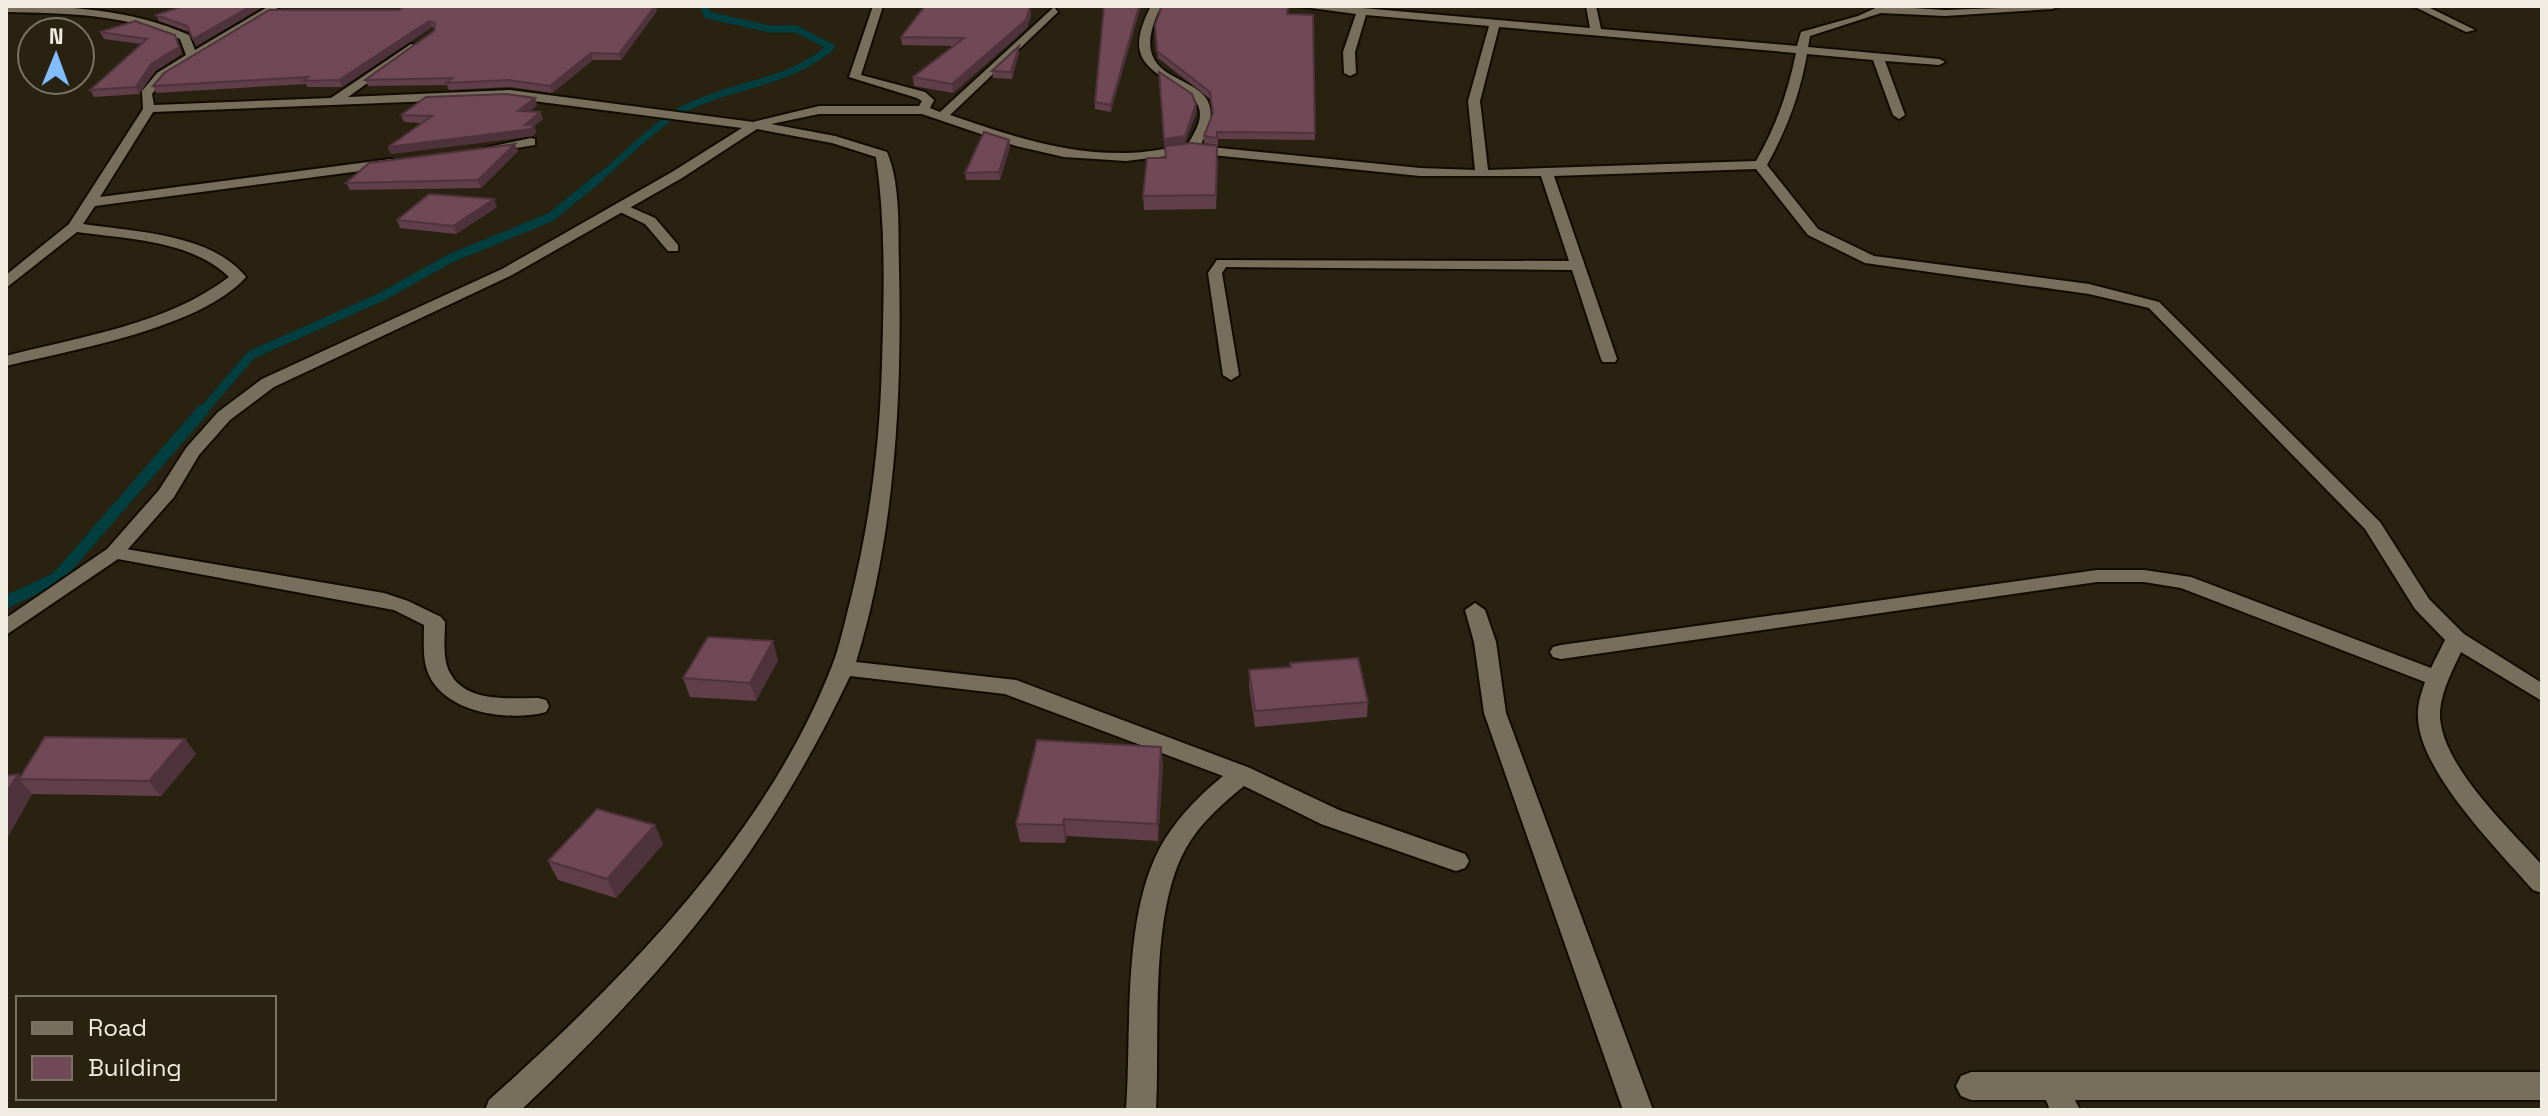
<svg xmlns="http://www.w3.org/2000/svg" width="2548" height="1116" font-family="'Space Grotesk',sans-serif">
	<style>
		.lines { fill: none; stroke-linecap: round; stroke-linejoin: round }
		.stream-far2 { stroke: #003e40; stroke-width: 7 }
		.stream-far1 { stroke: #003e40; stroke-width: 9 }
		.stream { stroke: #003e40; stroke-width: 12 }
		.lane-casing { stroke: #120b00; stroke-width: 4 }
		.street-casing { stroke: #120b00; stroke-width: 4 }
		.lane { fill: #776f5c; fill-rule: evenodd }
		.street { fill: #776f5c; fill-rule: evenodd }
		.wall { fill: #603e4a }
		.shaded-wall { fill: #4e323c }
		.building { fill: #704856; stroke: #4e323c; stroke-width: 2 }
	</style>
	<rect width="100%" height="100%" fill="#292211"/>
	<g class="lines">
		<path class="stream-far2" d="M598,179C622,159 658,122 684,109C732,84 788,84 831,47L796,29H770L707,15L704,6"/>
		<path class="stream-far1" d="M202,412L251,355L381,297L451,258L551,217L600,177"/>
		<path class="stream" d="M6,602L57,578L203,410"/>
		<defs>
			<path id="lane" d="M621,203L655,218L678,245V251H668L645,224L616,210V204Z
				M114,547L384,593L408,601L441,617L445,622C445,637 442,659 450,673C466,703 510,698 538,698L546,700L549,706L546,712C509,722 446,713 429,675C422,660 424,641 424,625L394,610L107,557L104,553Z"/>
			<path id="street" d="M6,6C69,6 131,9 189,35L195,50L269,6H281L165,77L152,94L154,105L331,98L411,44L415,45V49L348,97L510,90L753,122L819,106H919L922,101L917,98L849,77L873,6H883L861,75L925,92L934,100L930,108L940,112L1054,7L1058,12L950,115C1008,135 1064,154 1125,153C1146,153 1167,148 1187,146C1196,130 1207,115 1194,99C1152,68 1121,64 1151,6H1161C1112,106 1249,57 1200,146L1420,168L1475,170L1468,101L1489,26L1366,15L1355,52L1356,73L1350,76L1344,73L1343,52L1356,14L1296,6L1362,8L1590,28L1586,6H1596L1601,29L1797,46L1801,32L1858,16L1880,6L1945,10L2058,6L2053,9L1945,16L1881,13L1810,36L1808,47L1939,59L1945,62L1939,65L1885,61L1905,115L1899,119L1893,115L1873,60L1807,54C1800,94 1787,129 1767,165L1818,229L1874,256L2089,284L2159,302L2380,522L2429,599L2464,634L2542,683V701L2461,652C2452,671 2442,690 2440,711C2437,762 2510,829 2542,865V893L2533,890C2498,850 2420,772 2418,718C2417,706 2421,694 2425,682L2181,588L2144,582H2097L1561,659L1553,657L1550,652L1553,647L1561,645L2097,570H2144L2191,577L2431,668L2445,640L2415,609L2365,529L2149,308L2089,294L1865,263L1808,235L1756,169L1554,176L1617,359L1615,362H1603L1601,359L1572,270L1226,267L1222,273L1239,375L1231,380L1223,375L1208,273L1217,260L1569,261L1541,176H1420L1192,153L1126,161L1064,157L1016,146L922,114H819L771,124L835,136L887,152C901,185 898,232 899,268C902,400 895,534 856,662L1016,680L1250,768L1339,810L1465,854L1469,861L1465,868L1456,871L1447,868L1321,824L1244,786C1222,804 1200,823 1186,848C1149,913 1160,1035 1156,1110H1126C1132,1028 1121,910 1165,839C1181,814 1200,795 1223,776L1005,694L850,676C766,854 664,976 521,1110H485L489,1100C622,981 766,836 832,666C840,646 844,624 850,602C870,523 880,444 882,363C884,294 886,225 876,157L832,143L757,129L682,178L512,275L274,387L230,420L199,455L174,497L121,557L6,635V618L107,549L159,490L186,448L218,412L262,379L502,269L672,172L742,128L510,98L153,112L100,197L391,159L398,163L391,167L95,206L83,224C135,232 210,233 246,277C201,328 72,350 6,366V356C82,336 166,325 229,277C191,240 127,239 77,232L6,288V275L69,224L143,109L142,91L157,73L186,55L180,39C125,14 66,13 6,12ZM1499,27L1796,53C1788,92 1776,127 1756,161L1488,170L1480,101Z
				M2413,6H2426L2475,30L2466,32Z
				M531,138L535,139V145L490,152L484,148Z
				M1475,603L1485,610L1496,642L1506,713L1653,1110H1623L1484,713L1474,642L1465,610Z
				M1971,1072H2542V1100H2075L2080,1110H2050L2046,1100H1971L1961,1096L1956,1086L1961,1076Z"/>
		</defs>
		<use href="#lane" class="lane-casing"/>
		<use href="#street" class="street-casing"/>
		<use href="#lane" class="lane"/>
		<use href="#street" class="street"/>
	</g>
	<path class="wall" d="M183,6H264L196,46L190,32L159,21L156,15Z
		M1104,6L1111,112L1095,109V102Z
		M1161,6H1289L1288,14L1313,15L1315,140L1218,139V145L1204,143V136L1212,114L1210,99L1158,58L1155,25Z
		M1030,7L1031,15L1027,28L953,93L914,86L913,77L953,46L902,45L901,37Z
		M399,10L657,11L621,60H593L552,93L510,87L449,90L447,85L368,86L365,80L434,31L435,28L432,27L342,87H307L306,84L156,93L153,86Z
		M100,32L178,41L182,54L155,71L139,94L94,97L90,90L141,44L104,39Z
		M1019,46V53L1012,79L993,78L992,71Z
		M535,98L537,105L529,112H540L543,119L534,126L536,132L533,136L391,154L388,147L422,123L404,122L401,115Z
		M1009,140L1010,147L1000,180H966L965,173Z
		M518,151L481,188L350,190L346,183Z
		M1218,159L1216,209L1144,210L1143,196Z
		M497,207L456,234L400,228L397,220Z
		M778,660L756,701L690,697L683,678Z
		M1249,670L1368,702L1367,717L1255,727L1249,686Z
		M185,739L196,754L161,796L32,794L6,840V776L18,774L20,777Z
		M1163,765L1158,841L1067,836L1065,843L1020,842L1016,824Z
		M663,844L616,898L558,880L548,861Z"/>
	<path class="shaded-wall" d="M251,6H264L196,46L193,39Z
		M655,6H656L657,11L621,60L619,54Z
		M1139,6H1141L1111,112V105Z
		M1030,7L1031,15L1027,28L953,93L952,84Z
		M429,21L432,27L342,87L339,80Z
		M175,35L182,54L155,71L139,94L136,87L151,64Z
		M1019,46V53L1012,79L1011,72Z
		M591,53L593,60L552,93L550,86Z
		M535,98L537,105L520,118L518,111Z
		M1196,104L1197,111L1185,143L1164,146V139Z
		M540,112L543,119L534,126L536,132L533,136L391,154L388,147L525,125Z
		M1009,140L1010,147L1000,180L999,172Z
		M515,144L518,151L481,188L478,180Z
		M494,199L497,207L456,234L453,226Z
		M773,641L778,660L756,701L750,683Z
		M185,739L196,754L161,796L149,781Z
		M1161,747L1163,765L1158,841L1157,824Z
		M18,774L22,779H19L32,794L6,840V793Z
		M1064,819L1067,836L1065,843L1063,825Z
		M655,825L663,844L616,898L607,879Z"/>
	<path class="building" d="M183,6H251L193,39L187,26L156,15Z
		M405,6H655L619,54L591,53L550,86L508,80L446,83L452,78L365,80L434,31L435,23L429,21L339,80L304,81L308,77L153,86L164,73L269,10H399Z
		M925,6H1023L1030,7L1026,20L952,84L913,77L964,38L901,37Z
		M1104,6H1139L1111,105L1095,102Z
		M1162,6H1288L1287,14L1313,15L1315,133L1217,132V138L1204,136L1213,113L1210,92L1157,51L1155,25Z
		M135,21L175,35L179,47L151,64L136,87L90,90L147,39L100,32Z
		M1019,46L1011,72L992,71Z
		M1159,72L1192,94L1196,104L1185,136L1164,139Z
		M507,94L535,98L518,111L540,112L525,125H534L531,129L388,147L432,116L401,115L426,97Z
		M984,132L1009,140L999,172L965,173Z
		M1192,143L1217,146L1216,195L1143,196L1147,158H1166L1165,146Z
		M515,144L478,180L346,183L369,163Z
		M429,194L494,199L453,226L397,220Z
		M708,637L773,641L750,683L683,678Z
		M1358,658L1368,702L1255,711L1249,670L1291,667L1290,663Z
		M45,737L185,739L149,781L19,779Z
		M1037,740L1161,747L1157,824L1064,819L1063,825L1016,824Z
		M18,774L6,793V776Z
		M597,809L655,825L607,879L548,861Z"/>
	<rect width="2548" height="1116" fill="none" stroke="#f1ece1" stroke-width="16"/>
	<rect x="16" y="996" width="260" height="104" fill="#292211" stroke="#797364" stroke-width="2"/>
	<rect x="32" y="1022" width="40" height="12" fill="#776f5c" stroke="#797364" stroke-width="2"/>
	<text x="88" y="1036" font-size="24" fill="#f1ece1">Road</text>
	<rect x="32" y="1056" width="40" height="24" fill="#704856" stroke="#797364" stroke-width="2"/>
	<text x="88" y="1076" font-size="24" fill="#f1ece1">Building</text>
	<g transform="translate(56 56) rotate(1)"><circle r="38" fill="#292211" stroke="#797364" stroke-width="2"/>
	<path d="M0-6L14 30L0 20L-14 30Z" fill="#80bdfa"/>
	<text y="-12" font-size="22" font-weight="bold" text-anchor="middle" fill="#f1ece1">N</text>
	</g>
</svg>
